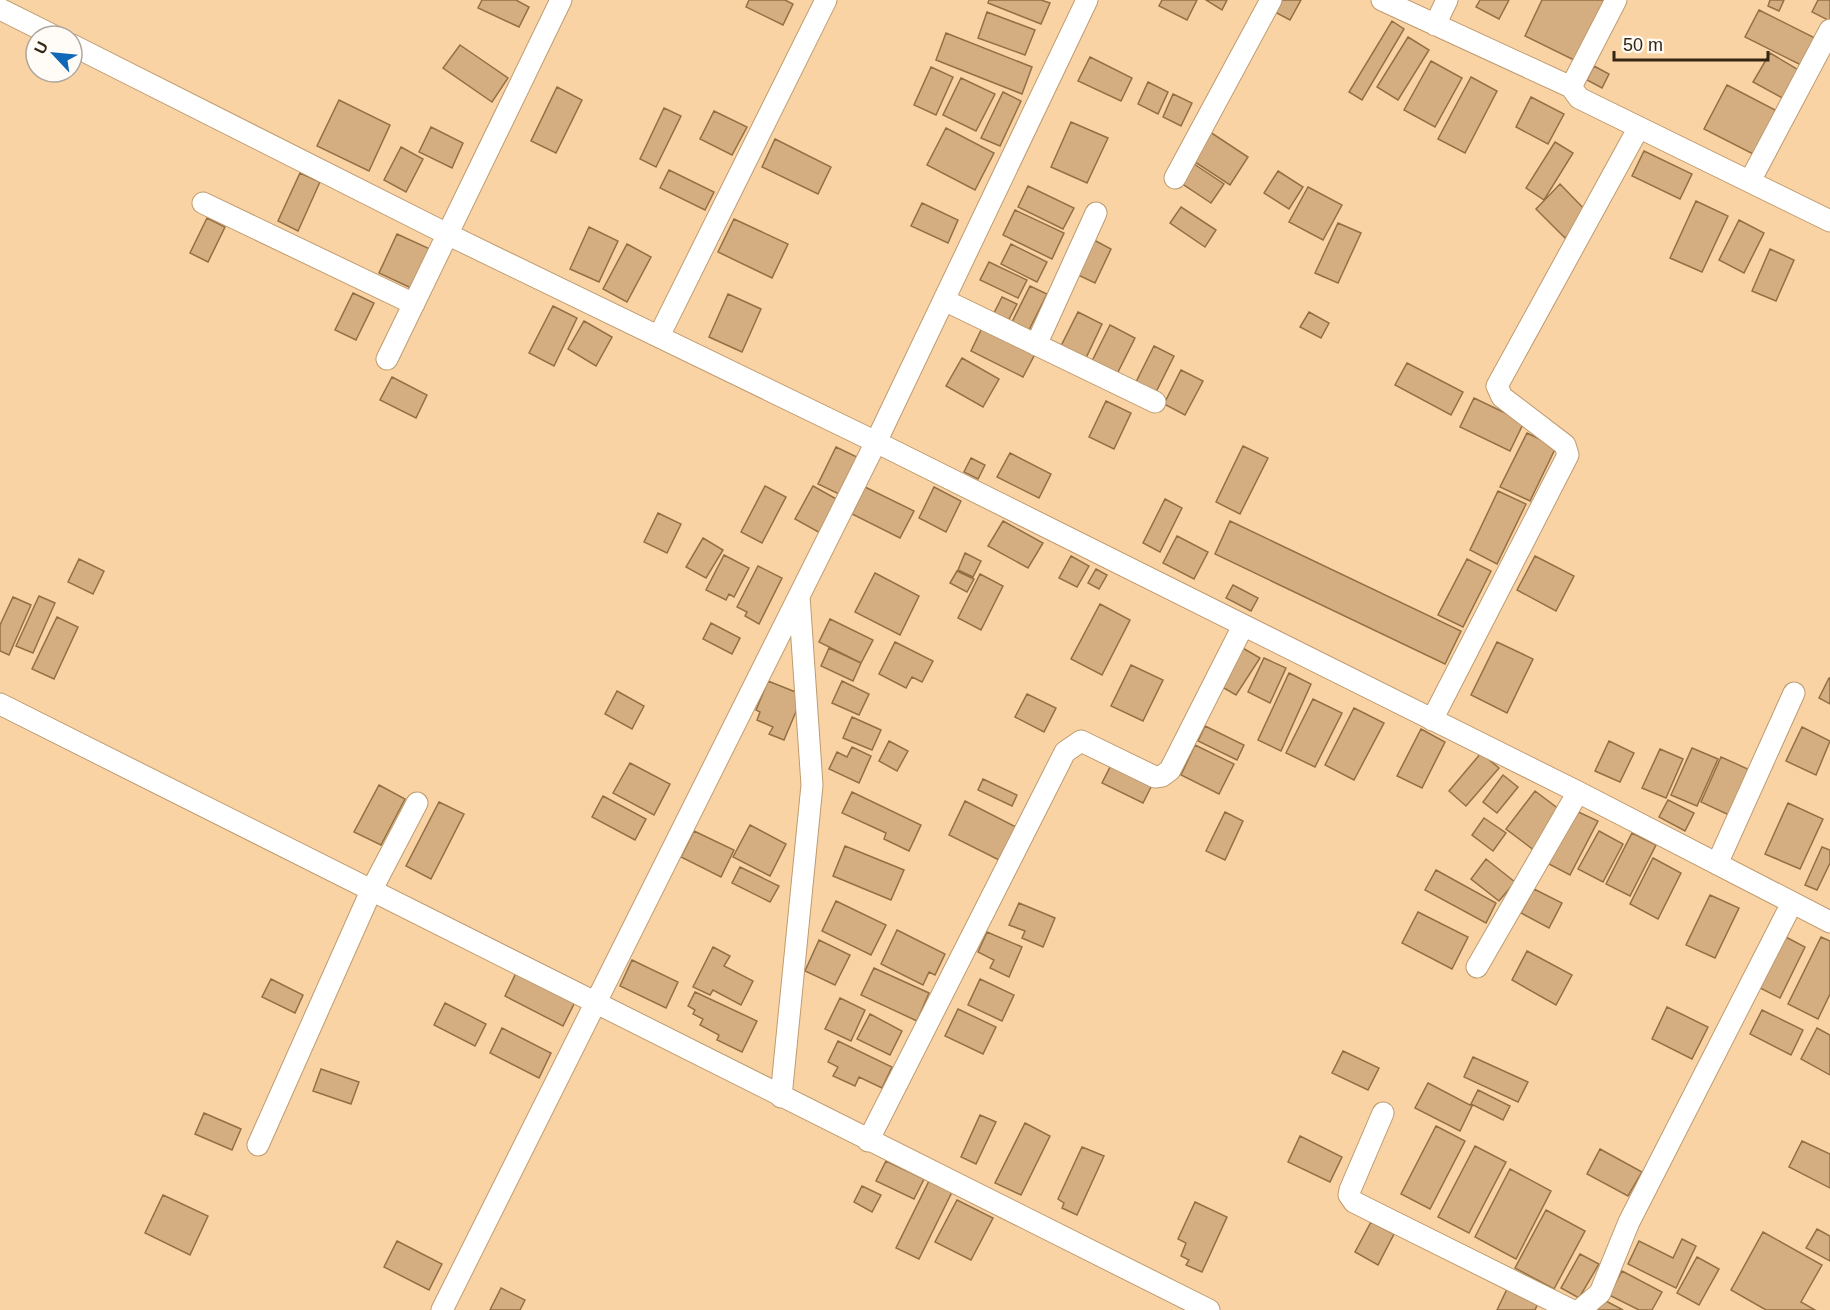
<svg xmlns="http://www.w3.org/2000/svg" width="1830" height="1310" font-family="Helvetica,sans-serif">
	<style>
		.building { fill: #d4ae81; stroke: #937044; stroke-width: 1.5 }
		.lines { fill: none; stroke-linecap: round; stroke-linejoin: round }
		.minor-casing { stroke: #bf9b6e; stroke-width: 23 }
		.minor { stroke: #fff; stroke-width: 21 }
	</style>
	<rect width="100%" height="100%" fill="#fad3a5"/>
	<path class="building" d="M482,0H516L529,7L519,27L478,8Z
		M749,0H785L793,4L783,25L746,7Z
		M989,0H1041L1050,3L1041,24L988,3Z
		M1162,0H1197L1187,20L1159,6Z
		M1206,0H1227L1222,10Z
		M1276,0H1301L1290,20L1271,10Z
		M1480,0H1509L1499,19L1476,7Z
		M1542,0H1608L1578,62L1525,36Z
		M1770,0H1784L1779,11L1768,6Z
		M1818,0H1830V21L1812,12Z
		M1759,10L1819,40L1805,67L1745,37Z
		M987,12L1035,30L1025,55L978,38Z
		M1392,21L1404,29L1362,100L1349,92Z
		M946,33L1032,67L1022,94L936,60Z
		M1408,37L1429,50L1398,100L1377,87Z
		M460,45L508,78L492,102L443,68Z
		M1770,53L1802,72L1786,100L1753,82Z
		M1090,57L1132,78L1121,101L1078,81Z
		M1431,61L1462,78L1435,127L1404,110Z
		M1594,66L1609,74L1602,88L1587,80Z
		M931,67L953,77L936,115L914,105Z
		M1471,77L1497,91L1465,153L1438,139Z
		M961,78L995,94L976,131L943,115Z
		M1148,82L1168,92L1158,114L1138,104Z
		M1727,85L1779,112L1757,156L1704,129Z
		M557,87L582,100L556,153L531,141Z
		M1003,92L1021,101L1000,146L981,138Z
		M1173,94L1192,103L1181,126L1163,117Z
		M1531,97L1564,114L1548,144L1516,127Z
		M339,100L390,125L369,171L317,146Z
		M664,108L681,116L656,167L640,159Z
		M714,111L747,127L732,155L700,139Z
		M1071,122L1108,138L1087,183L1051,167Z
		M431,127L463,143L452,168L419,152Z
		M946,128L994,153L975,190L927,165Z
		M1210,132L1248,157L1230,185L1192,160Z
		M775,139L831,167L818,194L762,167Z
		M1555,142L1573,153L1544,200L1526,188Z
		M401,147L423,159L406,192L384,180Z
		M1644,151L1692,174L1680,199L1632,176Z
		M1194,164L1224,184L1211,203L1181,183Z
		M669,170L714,192L705,210L660,188Z
		M1278,171L1303,187L1289,209L1264,193Z
		M300,173L320,182L298,231L278,221Z
		M1560,184L1589,214L1565,238L1536,209Z
		M1028,186L1074,208L1063,229L1018,207Z
		M1308,187L1342,205L1323,240L1289,222Z
		M1696,201L1728,216L1702,272L1670,258Z
		M922,203L958,220L948,243L911,226Z
		M1181,207L1216,230L1205,247L1170,223Z
		M1015,210L1064,233L1052,259L1003,235Z
		M207,218L225,227L208,262L190,253Z
		M734,219L788,244L772,278L718,252Z
		M1739,220L1764,233L1744,273L1719,260Z
		M1338,223L1361,233L1338,283L1315,273Z
		M589,227L618,241L599,282L570,269Z
		M397,234L430,249L411,288L379,273Z
		M1094,240L1111,249L1095,283L1078,275Z
		M627,244L651,257L627,302L603,289Z
		M1011,244L1047,262L1037,282L1001,264Z
		M1770,249L1794,260L1776,301L1752,291Z
		M989,262L1027,280L1018,298L980,280Z
		M1030,286L1047,294L1028,332L1011,324Z
		M353,293L374,303L356,340L335,330Z
		M728,294L761,309L742,352L709,337Z
		M1002,297L1017,304L1007,323L993,315Z
		M553,306L577,318L554,366L529,353Z
		M1078,312L1102,324L1086,358L1061,346Z
		M1309,312L1329,323L1321,338L1300,327Z
		M584,321L612,337L596,366L568,349Z
		M1110,325L1135,338L1117,374L1092,361Z
		M983,326L1036,352L1023,377L971,351Z
		M1154,346L1174,356L1156,392L1136,382Z
		M962,358L999,379L983,407L946,386Z
		M1407,363L1463,392L1451,415L1395,385Z
		M1181,370L1203,381L1185,415L1164,404Z
		M392,377L427,395L416,418L380,400Z
		M1474,398L1524,422L1510,451L1460,427Z
		M1106,401L1131,413L1114,449L1089,437Z
		M1527,433L1556,447L1530,501L1500,487Z
		M1243,446L1268,458L1240,514L1216,502Z
		M836,447L859,458L841,495L818,484Z
		M1010,453L1051,474L1039,498L997,477Z
		M971,458L985,465L978,479L964,472Z
		M765,486L786,497L762,543L741,532Z
		M813,486L840,501L822,534L795,519Z
		M865,487L914,511L900,538L852,514Z
		M934,487L961,501L946,532L919,518Z
		M1498,491L1526,504L1497,564L1470,550Z
		M1165,499L1182,508L1160,552L1143,543Z
		M658,513L681,524L667,553L644,542Z
		M1003,521L1043,543L1028,568L988,546Z
		M1230,521L1461,631L1445,664L1215,554Z
		M1177,536L1208,552L1194,579L1163,563Z
		M703,538L723,550L706,578L686,567Z
		M965,553L981,561L973,577L958,570Z
		M724,555L749,568L734,597L729,594L726,600L706,590Z
		M1071,556L1089,566L1077,587L1059,578Z
		M1535,556L1574,576L1556,611L1517,590Z
		M79,559L104,571L93,594L68,582Z
		M1467,559L1491,571L1463,627L1438,615Z
		M758,566L782,578L759,624L745,616L747,612L737,607Z
		M1096,569L1107,575L1099,589L1088,583Z
		M957,571L974,579L967,592L950,583Z
		M875,573L919,596L900,635L855,612Z
		M980,574L1003,586L981,630L958,618Z
		M1233,585L1258,598L1251,611L1226,598Z
		M39,596L55,603L33,653L16,646Z
		M13,597L31,605L9,655L0,651V625Z
		M1100,604L1130,620L1102,675L1071,659Z
		M57,617L78,627L54,679L32,669Z
		M830,619L873,640L861,663L819,642Z
		M711,623L740,638L732,654L703,639Z
		M895,642L933,661L922,682L912,677L906,688L879,674Z
		M1497,642L1533,659L1507,713L1471,695Z
		M1241,647L1260,658L1236,695L1217,684Z
		M829,648L861,663L853,681L821,666Z
		M1264,658L1286,668L1270,703L1248,692Z
		M1131,665L1163,680L1143,721L1111,706Z
		M1289,673L1311,684L1281,751L1258,740Z
		M1829,678H1830V704L1819,698Z
		M768,681L803,695L784,740L769,734L773,727L757,720L760,712L756,710Z
		M842,681L869,694L859,715L832,703Z
		M617,691L644,706L632,729L605,714Z
		M1027,694L1056,708L1044,732L1015,717Z
		M1313,699L1342,713L1315,767L1286,753Z
		M1354,708L1384,723L1354,780L1325,765Z
		M852,717L881,730L872,750L843,738Z
		M1205,726L1244,745L1237,760L1198,741Z
		M1802,727L1830,741L1816,775L1786,761Z
		M1421,729L1445,742L1422,788L1397,776Z
		M889,741L908,751L897,771L879,761Z
		M1609,741L1634,753L1620,782L1595,771Z
		M1195,745L1234,764L1219,794L1181,775Z
		M852,747L871,756L859,783L829,769L837,752L847,757Z
		M1692,748L1718,759L1697,806L1671,795Z
		M1660,749L1683,759L1666,798L1642,788Z
		M1481,753L1499,768L1466,806L1449,791Z
		M1721,757L1750,770L1729,815L1701,802Z
		M1114,759L1155,779L1143,803L1102,783Z
		M630,763L670,784L654,815L613,793Z
		M1503,775L1518,787L1497,813L1483,802Z
		M983,779L1017,795L1012,806L978,790Z
		M379,785L405,799L381,845L354,832Z
		M1535,791L1564,813L1535,851L1506,829Z
		M852,792L921,825L909,851L884,839L886,833L842,813Z
		M603,796L646,819L635,840L592,817Z
		M1668,800L1694,813L1685,831L1659,817Z
		M965,801L1016,827L999,860L949,835Z
		M439,802L464,814L431,879L406,866Z
		M1788,803L1823,819L1800,869L1765,854Z
		M1574,810L1598,821L1570,875L1547,863Z
		M1225,812L1243,821L1225,860L1206,851Z
		M1484,818L1506,833L1493,851L1472,835Z
		M750,825L786,844L770,876L733,857Z
		M694,831L734,850L721,877L681,857Z
		M1599,831L1623,844L1603,882L1578,869Z
		M1632,833L1656,845L1630,896L1606,884Z
		M845,846L904,870L891,900L833,876Z
		M1822,847L1830,850V863L1817,890L1805,885Z
		M1653,858L1681,873L1658,919L1630,904Z
		M1486,859L1515,882L1499,901L1471,879Z
		M740,867L779,886L770,902L732,883Z
		M1436,870L1496,903L1486,923L1425,890Z
		M1534,889L1562,903L1549,928L1521,913Z
		M1710,895L1739,908L1715,958L1686,945Z
		M836,901L886,925L871,955L822,931Z
		M1019,903L1055,918L1043,947L1022,938L1025,931L1009,925Z
		M1418,912L1468,937L1452,969L1402,943Z
		M897,930L945,954L935,975L929,972L923,985L881,964Z
		M987,932L1022,947L1009,977L990,968L994,960L978,952Z
		M1782,935L1805,947L1780,998L1756,986Z
		M1821,937L1830,941V994L1818,1019L1788,1004Z
		M819,940L850,955L835,985L805,971Z
		M713,947L730,956L724,966L753,981L741,1005L713,990L710,995L693,987Z
		M1527,951L1572,975L1556,1005L1512,980Z
		M632,960L678,982L666,1008L620,986Z
		M874,968L929,993L917,1021L861,995Z
		M516,973L575,1002L563,1026L505,996Z
		M271,979L303,995L295,1013L262,997Z
		M980,979L1014,995L1002,1021L968,1005Z
		M695,992L757,1021L742,1052L717,1040L719,1035L700,1025L703,1019L693,1014L695,1010L688,1006Z
		M840,998L865,1010L851,1041L825,1029Z
		M445,1003L486,1024L475,1046L434,1025Z
		M1667,1007L1708,1027L1692,1059L1652,1039Z
		M958,1009L996,1027L983,1054L945,1036Z
		M1762,1010L1803,1030L1791,1055L1750,1034Z
		M870,1014L902,1031L890,1055L857,1039Z
		M502,1028L551,1053L539,1078L490,1053Z
		M1817,1028L1830,1035V1075L1801,1059Z
		M838,1041L892,1067L882,1088L859,1077L855,1086L833,1076L838,1067L828,1062Z
		M1343,1051L1379,1068L1368,1090L1332,1073Z
		M1473,1057L1528,1082L1518,1102L1464,1077Z
		M321,1069L359,1082L351,1104L313,1091Z
		M1428,1083L1472,1106L1460,1131L1415,1108Z
		M1478,1090L1510,1106L1503,1120L1471,1104Z
		M204,1113L241,1129L232,1150L195,1134Z
		M980,1115L996,1122L976,1164L961,1157Z
		M1025,1123L1050,1136L1021,1195L995,1183Z
		M1436,1126L1465,1141L1430,1209L1401,1194Z
		M1300,1136L1342,1157L1330,1182L1288,1162Z
		M1802,1141L1830,1154V1188L1789,1167Z
		M1475,1146L1506,1162L1469,1233L1438,1217Z
		M1082,1147L1104,1156L1077,1215L1062,1208L1064,1203L1058,1199Z
		M1600,1149L1642,1172L1628,1196L1587,1174Z
		M886,1161L924,1179L914,1199L876,1181Z
		M1510,1169L1551,1191L1516,1259L1475,1237Z
		M929,1181L952,1192L919,1259L896,1248Z
		M862,1186L881,1195L872,1212L854,1202Z
		M163,1195L208,1216L190,1255L145,1233Z
		M957,1200L993,1218L971,1260L935,1242Z
		M1195,1202L1227,1217L1202,1272L1186,1265L1189,1260L1181,1256L1186,1243L1178,1239Z
		M1546,1210L1585,1231L1554,1289L1515,1268Z
		M1371,1222L1394,1234L1378,1265L1355,1252Z
		M1817,1229L1830,1236V1261L1806,1248Z
		M1763,1232L1822,1265L1801,1302L1815,1310H1766L1731,1290Z
		M1682,1239L1696,1246L1676,1288L1628,1264L1639,1241L1673,1258Z
		M397,1241L442,1264L429,1290L384,1267Z
		M1580,1254L1599,1264L1579,1298L1561,1288Z
		M1697,1257L1719,1269L1699,1305L1677,1293Z
		M1622,1271L1662,1292L1652,1310H1639L1609,1295Z
		M1508,1287L1539,1301L1535,1310H1497Z
		M501,1288L525,1300L520,1310H490Z
		M1602,1299L1623,1310H1597Z"/>
	<g class="lines">
		<defs>
			<path id="minor" d="M1382,0L1571,87L1579,98L1830,221
				M0,9L54,36
				M1435,25L1447,0
				M72,45L447,234L876,442L1578,792L1830,922
				M1571,87L1616,0
				M1175,178L1271,0
				M1750,181L1830,30
				M203,203L414,304
				M944,300L1155,402
				M659,336L826,0
				M1036,345L1096,213
				M387,359L561,0
				M0,704L1209,1310
				M1432,720L1568,455L1565,445L1502,397L1497,386L1638,129
				M1717,864L1794,693
				M1477,967L1578,792
				M781,1097L812,785L799,596
				M1383,1113L1350,1190L1349,1195L1354,1202L1571,1310
				M868,1141L1065,752L1081,741L1155,777L1162,776L1170,770L1243,626
				M258,1145L371,891L417,803
				M442,1310L876,442L1087,0
				M1580,1310L1600,1293L1629,1222L1792,903"/>
		</defs>
		<use href="#minor" class="minor-casing"/>
		<use href="#minor" class="minor"/>
	</g>
	<g transform="translate(54 54) rotate(296)"><circle r="28" fill="#fffbf6" stroke="#aea69c" stroke-width="1.5"/>
	<path d="M0-4.5L10 22L0 15L-10 22Z" fill="#1168b6"/>
	<text y="-9" font-size="16" font-weight="bold" text-anchor="middle" fill="#342614">U</text>
	</g>
	<path d="M1614 51v9h154v-9" fill="none" stroke="#342614" stroke-width="3"/>
	<text x="1623" y="51" font-size="18" fill="#342614" stroke="#fffbf6" stroke-width="4.5" paint-order="stroke">50 m</text>
</svg>
